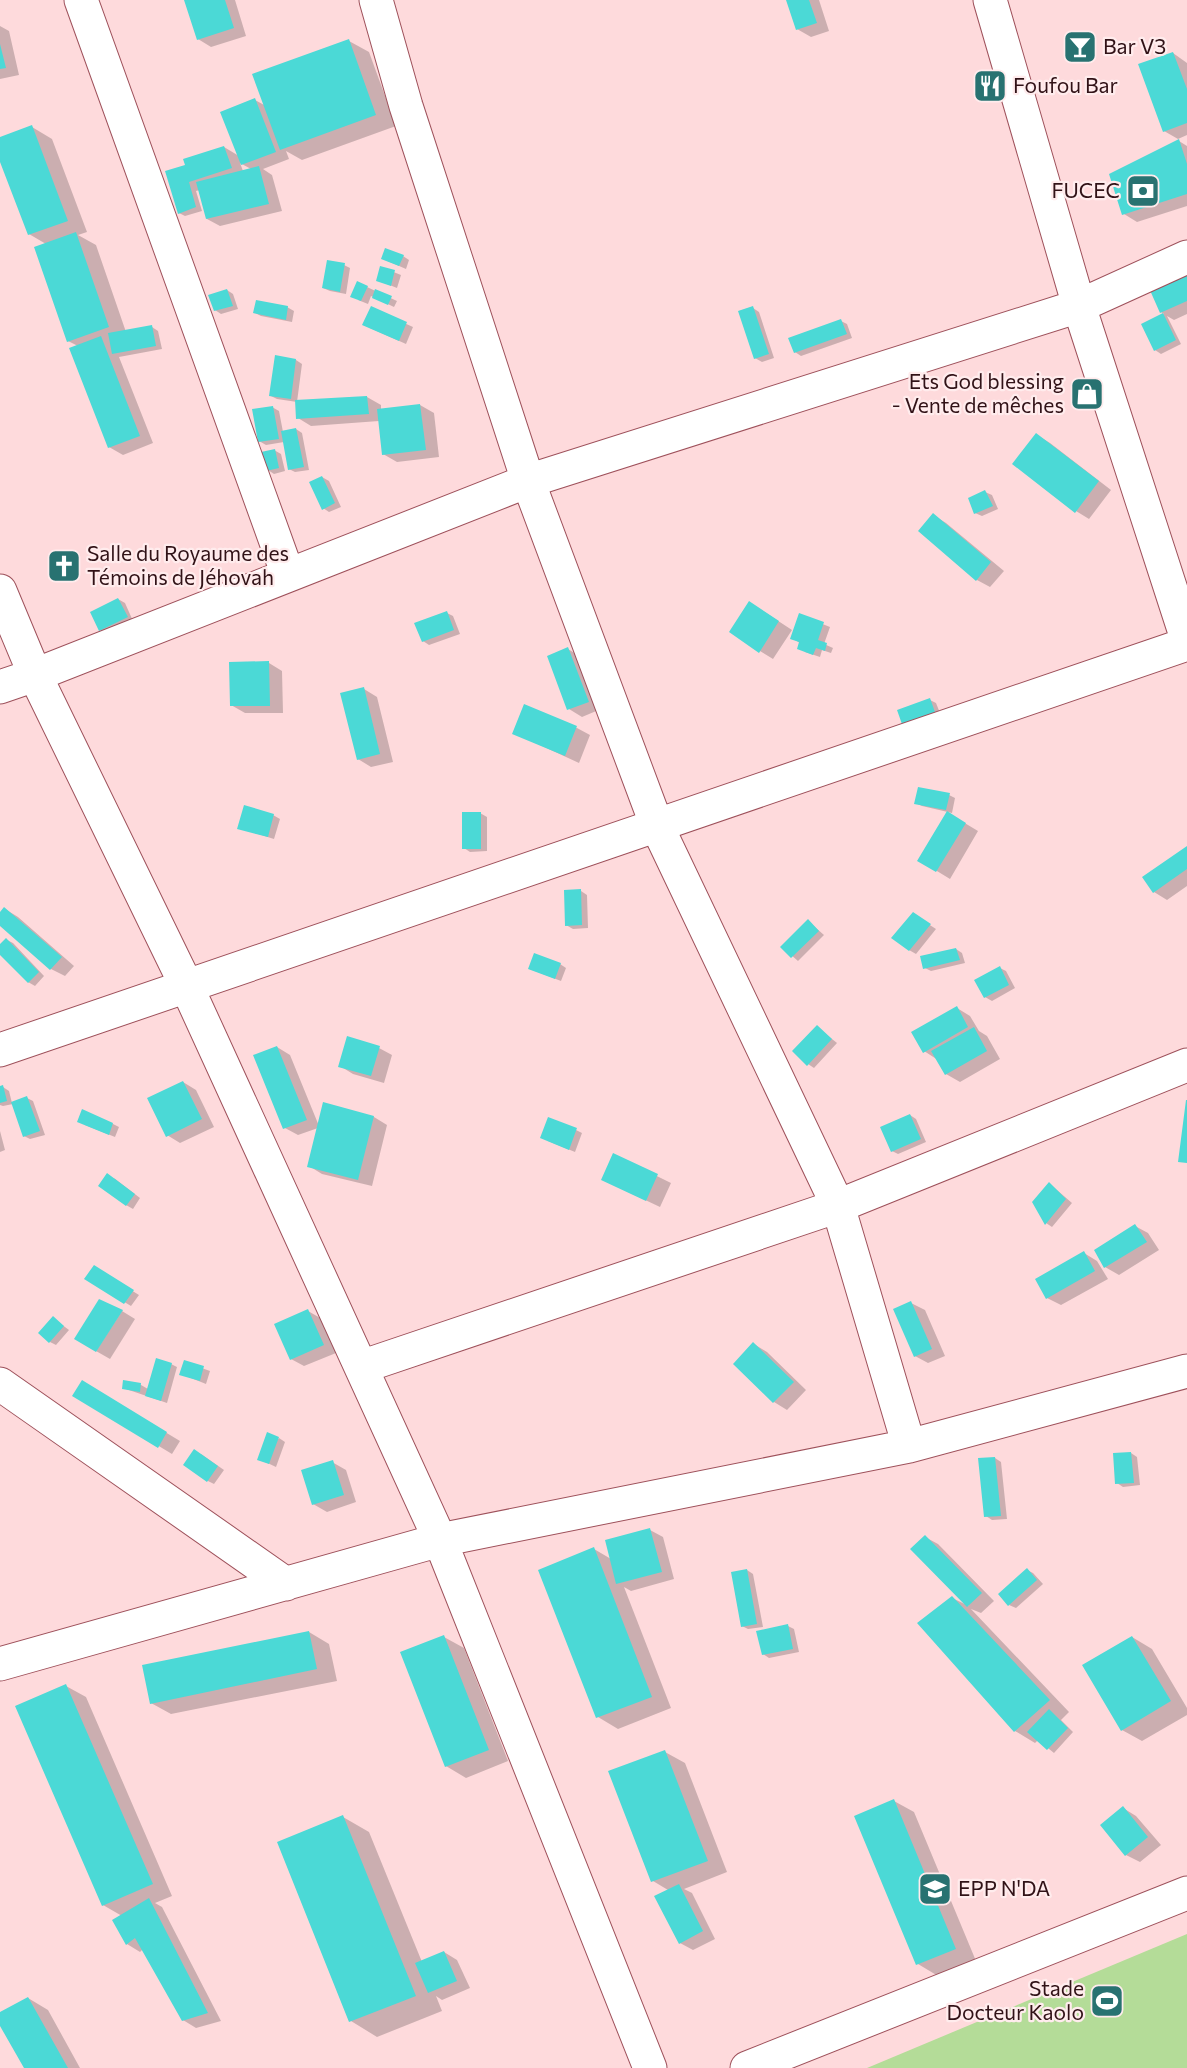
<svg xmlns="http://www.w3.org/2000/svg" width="1187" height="2068" font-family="Commissioner,sans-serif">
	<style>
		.park { fill: #b4dc98 }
		.shadow { fill: #0003; fill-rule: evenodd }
		.building { fill: #4bd9d6 }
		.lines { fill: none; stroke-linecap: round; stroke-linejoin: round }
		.minor-casing { stroke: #9e515b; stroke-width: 35 }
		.highway-casing { stroke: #9e515b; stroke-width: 35 }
		.minor { stroke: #fff; stroke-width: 33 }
		.highway { stroke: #fff; stroke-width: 33 }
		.labels { text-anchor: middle; stroke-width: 4.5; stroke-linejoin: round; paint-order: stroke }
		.poi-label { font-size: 21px; fill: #311217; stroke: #ffeced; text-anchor: start }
	</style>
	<rect width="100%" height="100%" fill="#fedadc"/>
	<path class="park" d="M1187,1934V2068H867Z"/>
	<path class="shadow" d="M185,0H235L246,36L211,47L198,39Z
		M788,0H819L829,31L811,37L797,29Z
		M0,26L9,31L19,75L0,79Z
		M349,41L369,52L396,126L302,160L286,151L289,159L263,169L272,175L282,211L220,226L207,219L200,190L196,191L202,211L185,216L179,213L186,166L224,147L239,156L255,100L266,106ZM240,163L251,169L243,171Z
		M1173,53L1187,63V135L1178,139L1164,131Z
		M32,127L52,139L87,232L78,235L96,245L126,332L152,327L158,331L162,349L119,357L153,443L123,455L109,447L78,346L68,341L46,244L29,234L0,158V139Z
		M1179,141L1187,146V206L1137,222L1124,214Z
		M403,256L409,260L406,269L383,259Z
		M344,265L350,268L346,294L330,291L323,288Z
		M381,267L401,275L397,288L377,280Z
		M1187,274V314L1174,320L1167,316L1181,344L1161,354L1155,350L1143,324L1164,314L1161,312Z
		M367,287L397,301L394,307L371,296L368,304L358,300Z
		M227,290L233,294L238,309L221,314L215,310Z
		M287,307L294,311L292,322L261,316L255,313Z
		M371,308L413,327L406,344L370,328Z
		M753,308L759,312L774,358L762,362L755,358Z
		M841,321L847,324L852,338L801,356L795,352Z
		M276,357L296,360L302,364L297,402L367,397L381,405V410L420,405L434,413L439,457L397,462L383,454L379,421L311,426L298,418L297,402L277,399L271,396Z
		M272,407L279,411L283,432L296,429L302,433L309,470L295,472L289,469L284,442L266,445L259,441Z
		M1037,435L1050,443L1111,490L1089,519L1076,511Z
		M274,450L281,454L285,471L274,474L268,470Z
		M322,477L329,481L341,507L329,512L323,508Z
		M985,492L992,495L998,509L982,516L975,513Z
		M933,515L946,523L1004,571L990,587L977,580Z
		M118,599L125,603L133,621L107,634L100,630Z
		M763,611L792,630L773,659L760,651Z
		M447,613L453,616L460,634L429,645L423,641Z
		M800,615L830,627L824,644L833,648L831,653L822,650L820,657L805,652L800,643L792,638Z
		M568,649L581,657L601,709L582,717L569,709Z
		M269,663L282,671L283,713H245L231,705Z
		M364,689L377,697L393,762L371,767L358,759Z
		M930,700L936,703L942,718L910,730Z
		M525,706L577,728L590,735L579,763L514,733Z
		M949,795L955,798L952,813L922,806L916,803Z
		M480,813L487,817V851L470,852L464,848Z
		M948,813L978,831L950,879L919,860Z
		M273,815L280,819L274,839L239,828Z
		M1187,848V886L1167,900L1154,892Z
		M581,891L587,895L588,928L573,929L566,925Z
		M5,909L18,917L74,966L65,976L51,969L0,924V914Z
		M919,918L936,929L916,954L909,950Z
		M808,921L824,935L798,961L782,947Z
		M7,940L13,943L44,976L35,986L28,982L0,953V946Z
		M956,949L962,953L965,963L931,971L925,968Z
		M560,964L566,968L561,981L530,969Z
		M1000,968L1006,971L1015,988L992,1001L985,997Z
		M957,1008L970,1016L979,1031L987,1036L1000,1059L960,1082L946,1074L938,1060L924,1051Z
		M817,1027L837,1043L814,1068L808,1064Z
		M277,1047L290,1055L319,1126L324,1104L374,1117L387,1125L372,1186L322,1174L309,1166L318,1128L298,1135L285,1128Z
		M379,1048L392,1055L384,1083L353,1074L340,1066Z
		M183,1082L196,1090L214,1127L180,1143L167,1135Z
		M3,1087L9,1091L12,1103L27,1098L33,1101L45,1135L30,1139L24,1136L13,1104L3,1106L0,1105V1088Z
		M910,1115L916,1119L926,1142L898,1154L892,1151Z
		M113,1124L119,1127L115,1137L85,1125Z
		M576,1130L582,1133L575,1152L548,1141Z
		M0,1131L5,1150L0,1152Z
		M614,1155L671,1183L660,1207L603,1180Z
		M114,1178L140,1198L133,1209L126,1205Z
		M1050,1184L1072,1203L1052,1227L1046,1223L1033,1202Z
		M1135,1226L1148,1233L1159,1250L1119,1275L1105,1267Z
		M1084,1253L1097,1261L1108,1279L1061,1305L1047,1298Z
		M94,1267L139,1295L131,1306L86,1279Z
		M911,1303L925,1310L945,1356L928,1363L915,1356Z
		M122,1311L135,1319L110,1359L96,1351Z
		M308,1311L322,1319L336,1353L304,1366L291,1359Z
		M53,1318L69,1330L56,1345L50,1342Z
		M754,1344L767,1352L806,1390L787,1410L774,1402Z
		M185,1362L210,1371L206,1384L181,1374Z
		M171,1364L177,1367L167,1403L123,1388L124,1381L141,1385L148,1389Z
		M82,1382L180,1441L172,1454L74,1395Z
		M279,1438L285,1442L276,1467L259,1459Z
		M1131,1453L1137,1457L1140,1485L1123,1487L1117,1483Z
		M201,1454L224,1470L214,1484L208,1481Z
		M995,1458L1001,1462L1007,1519L992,1520L986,1516Z
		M332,1462L346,1470L356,1502L327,1512L313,1504Z
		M650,1530L663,1537L674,1579L631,1591L624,1587L671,1708L618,1729L598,1717L594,1549L611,1559Z
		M925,1537L938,1544L994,1601L981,1613L971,1609L1069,1712L1061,1720L1073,1732L1054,1753L1038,1740L1035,1743L1015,1731L952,1598L969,1606L912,1549Z
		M747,1570L753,1574L763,1627L748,1629L742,1626Z
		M1027,1570L1033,1573L1043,1584L1016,1608L1009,1605Z
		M788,1626L794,1629L799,1652L769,1658L763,1654Z
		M309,1632L329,1644L337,1681L171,1714L151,1703Z
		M444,1637L464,1648L508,1761L466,1778L446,1766Z
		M1132,1637L1152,1649L1187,1708V1715L1142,1741L1122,1730Z
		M66,1686L86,1697L172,1896L155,1903L162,1907L221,2021L196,2028L183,2020L143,1949L140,1952L127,1944L122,1916L103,1905Z
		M665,1752L685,1763L727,1872L684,1889L692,1893L715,1939L693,1950L680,1943L668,1890L653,1881Z
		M894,1801L914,1812L976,1961L938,1976L918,1964Z
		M1123,1808L1136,1816L1161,1845L1140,1862L1126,1855Z
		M343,1817L369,1832L422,1962L444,1952L457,1960L470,1988L442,2000L436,1996L442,2011L377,2037L351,2021L279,1843Z
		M28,1998L48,2010L80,2068H25L0,2023V2014Z"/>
	<path class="building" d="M184,0H225L234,28L197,40Z
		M786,0H809L817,23L796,30Z
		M349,39L376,115L280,150L252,74Z
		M0,44L6,68L0,69Z
		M1173,52L1187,89V123L1163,132L1138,64Z
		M255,98L276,152L241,165L220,112Z
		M32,125L68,221L28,235L0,162V137Z
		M1179,139L1187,164V194L1122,215L1109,174Z
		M224,146L232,168L189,182L196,207L178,214L165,171L185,165L183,159Z
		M259,166L269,204L206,219L196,182Z
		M76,232L109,327L67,342L34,247Z
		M385,248L404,255L399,266L381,259Z
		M327,260L345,263L340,292L322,288Z
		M380,266L395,270L391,286L376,281Z
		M1187,273V301L1160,313L1149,288Z
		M357,281L368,286L361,301L350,297Z
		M227,289L233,306L214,311L208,295Z
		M375,289L392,296L388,305L372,298Z
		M256,300L288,306L286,320L253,313Z
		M371,306L407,322L399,341L362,325Z
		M753,306L769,354L754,359L738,311Z
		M1163,313L1176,340L1154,351L1141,324Z
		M841,319L847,334L794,353L788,338Z
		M152,325L156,346L112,354L108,333Z
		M101,336L140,436L108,448L69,348Z
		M275,355L296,359L291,399L269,396Z
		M367,396L369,414L296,419L295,400Z
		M420,404L426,450L382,455L377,409Z
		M273,406L279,439L258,442L252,409Z
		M296,428L304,467L288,470L281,431Z
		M1036,433L1099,481L1075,513L1012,464Z
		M275,449L279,468L266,471L261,452Z
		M322,476L335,503L322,510L309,482Z
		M985,490L993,506L974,514L968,498Z
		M933,513L991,562L976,581L918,531Z
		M118,598L128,617L99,631L90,612Z
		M749,601L779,621L759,653L729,632Z
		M447,611L454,630L422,642L414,623Z
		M799,613L824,622L818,640L827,643L825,651L816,648L813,655L797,649L799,642L790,639Z
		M568,647L589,702L567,710L547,656Z
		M269,661L270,706H230L229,662Z
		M364,687L380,754L357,760L340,693Z
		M930,698L936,715L903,727L897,710Z
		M524,704L577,726L565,756L512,734Z
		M918,787L950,793L946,810L914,804Z
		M244,805L274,814L268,837L237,829Z
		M947,811L966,823L936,872L917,861Z
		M462,812H481V849H462Z
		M1187,846V869L1153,893L1142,877Z
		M581,889L582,925L565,926L564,890Z
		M4,907L62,957L50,970L0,926V912Z
		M913,912L931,924L909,951L891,938Z
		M808,919L819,931L791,958L780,947Z
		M6,938L39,972L28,983L0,955V944Z
		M956,948L960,960L923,969L920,956Z
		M534,953L561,963L555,979L528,969Z
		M1000,966L1009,985L984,998L974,980Z
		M957,1006L968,1027L923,1053L911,1032Z
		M817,1025L832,1039L807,1066L792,1051Z
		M974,1027L987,1051L945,1075L931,1051Z
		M347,1036L380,1046L371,1076L338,1067Z
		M277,1046L307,1120L283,1129L253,1055Z
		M183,1081L202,1119L166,1137L147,1098Z
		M3,1085L7,1101L0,1103V1086Z
		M27,1096L40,1131L23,1137L11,1102Z
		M1186,1100H1187V1163L1178,1162Z
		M323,1102L374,1116L358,1180L307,1167Z
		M82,1109L113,1123L109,1135L77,1122Z
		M910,1114L921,1139L891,1152L880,1127Z
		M548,1117L577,1128L569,1150L540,1138Z
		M613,1153L658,1174L646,1201L601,1180Z
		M107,1173L135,1194L126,1206L98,1186Z
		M1049,1182L1066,1199L1045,1225L1032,1202Z
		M1135,1224L1147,1242L1104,1268L1094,1250Z
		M1084,1251L1095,1271L1046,1299L1035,1279Z
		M94,1265L134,1290L124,1304L84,1279Z
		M99,1299L123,1310L96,1352L74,1339Z
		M911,1301L932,1349L914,1357L893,1309Z
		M308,1309L324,1345L290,1360L274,1324Z
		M53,1316L64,1326L49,1343L38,1333Z
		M753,1342L794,1382L773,1403L733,1364Z
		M156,1358L172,1363L161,1401L145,1396Z
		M184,1360L204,1366L200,1381L179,1375Z
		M82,1380L167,1432L158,1448L72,1396Z
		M123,1380L141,1383L140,1392L122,1389Z
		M267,1432L279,1437L269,1464L257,1460Z
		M194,1449L218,1466L207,1482L183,1465Z
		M1131,1452L1134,1483L1115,1484L1113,1453Z
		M995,1457L1001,1516L984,1517L978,1458Z
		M333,1460L344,1495L312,1505L301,1470Z
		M650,1528L662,1572L616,1584L605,1540Z
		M925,1535L982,1593L967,1607L910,1549Z
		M594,1547L652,1697L596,1718L538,1570Z
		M1027,1568L1037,1580L1008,1606L998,1594Z
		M747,1569L757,1624L741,1627L731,1572Z
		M952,1596L1050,1700L1014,1732L917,1623Z
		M788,1624L793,1649L762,1655L756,1631Z
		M309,1631L317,1669L150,1704L142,1665Z
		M444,1635L489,1750L445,1767L400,1652Z
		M1132,1636L1171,1701L1121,1731L1082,1665Z
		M66,1684L153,1884L102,1906L15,1706Z
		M1049,1709L1068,1728L1047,1750L1027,1732Z
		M665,1750L708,1861L651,1882L608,1771Z
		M894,1799L956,1949L916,1965L854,1816Z
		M1123,1806L1148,1837L1125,1856L1100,1825Z
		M343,1815L416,1996L349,2022L277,1842Z
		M679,1884L703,1931L679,1944L654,1896Z
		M149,1898L208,2013L182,2021L135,1938L126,1945L112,1920Z
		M444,1951L457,1981L428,1993L415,1963Z
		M28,1997L68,2068H24L0,2026V2012Z"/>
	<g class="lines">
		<defs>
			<path id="minor" d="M81,0L288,575
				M376,0L406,106L528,481L657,826L838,1206L909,1446
				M990,0L1079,306L1187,639
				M0,591L35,675L187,987L440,1540L650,2068
				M0,687L35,675L528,481L1079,306L1187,257
				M0,1050L1187,644
				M361,1367L838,1206L1187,1065
				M0,1384L286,1584
				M0,1664L440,1540L909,1446L1187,1371"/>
			<path id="highway" d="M747,2068L1187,1893"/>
		</defs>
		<use href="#minor" class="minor-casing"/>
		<use href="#highway" class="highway-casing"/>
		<use href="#minor" class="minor"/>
		<use href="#highway" class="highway"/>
	</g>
	<defs>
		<symbol id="bar-square" viewBox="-11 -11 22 22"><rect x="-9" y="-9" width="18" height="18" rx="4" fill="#287271" stroke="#ffeced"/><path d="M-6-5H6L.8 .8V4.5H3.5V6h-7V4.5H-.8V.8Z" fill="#fff"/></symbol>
		<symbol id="restaurant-square" viewBox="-11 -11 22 22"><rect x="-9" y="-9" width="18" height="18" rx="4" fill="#287271" stroke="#ffeced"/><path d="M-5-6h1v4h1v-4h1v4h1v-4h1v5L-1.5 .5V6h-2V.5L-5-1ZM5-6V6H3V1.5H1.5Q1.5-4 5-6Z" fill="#fff"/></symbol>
		<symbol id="bank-square" viewBox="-11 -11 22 22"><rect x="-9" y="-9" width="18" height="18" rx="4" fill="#287271" stroke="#ffeced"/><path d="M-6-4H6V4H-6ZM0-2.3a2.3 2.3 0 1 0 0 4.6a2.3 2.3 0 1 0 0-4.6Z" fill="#fff"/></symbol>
		<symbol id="shop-square" viewBox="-11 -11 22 22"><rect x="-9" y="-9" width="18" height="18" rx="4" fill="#287271" stroke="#ffeced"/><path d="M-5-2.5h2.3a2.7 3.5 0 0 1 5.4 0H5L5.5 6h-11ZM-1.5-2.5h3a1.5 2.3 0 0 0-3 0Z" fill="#fff"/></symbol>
		<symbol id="church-square" viewBox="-11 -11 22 22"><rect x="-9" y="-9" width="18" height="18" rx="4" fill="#287271" stroke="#ffeced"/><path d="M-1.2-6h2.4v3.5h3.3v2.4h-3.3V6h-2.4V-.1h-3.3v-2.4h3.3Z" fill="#fff"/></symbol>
		<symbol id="school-square" viewBox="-11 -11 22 22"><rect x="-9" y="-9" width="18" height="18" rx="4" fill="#287271" stroke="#ffeced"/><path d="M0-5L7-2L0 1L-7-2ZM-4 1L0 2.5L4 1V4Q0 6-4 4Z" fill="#fff"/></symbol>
		<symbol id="stadium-square" viewBox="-11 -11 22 22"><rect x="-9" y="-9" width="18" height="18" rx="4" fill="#287271" stroke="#ffeced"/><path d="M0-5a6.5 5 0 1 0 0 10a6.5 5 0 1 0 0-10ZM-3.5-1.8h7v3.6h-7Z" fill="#fff"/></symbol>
	</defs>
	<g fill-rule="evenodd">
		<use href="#bar-square" x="1061" y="28" width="38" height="38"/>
		<use href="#restaurant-square" x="971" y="67" width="38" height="38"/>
		<use href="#bank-square" x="1124" y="172" width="38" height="38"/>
		<use href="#shop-square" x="1068" y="375" width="38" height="38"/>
		<use href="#church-square" x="45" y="547" width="38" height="38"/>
		<use href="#school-square" x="916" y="1870" width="38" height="38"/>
		<use href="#stadium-square" x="1088" y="1982" width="38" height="38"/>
	</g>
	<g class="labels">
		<g class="poi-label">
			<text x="1103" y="54">Bar V3</text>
			<text x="1013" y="93">Foufou Bar</text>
			<text x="1120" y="198" text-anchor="end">FUCEC</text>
			<text x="1064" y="389" text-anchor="end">Ets God blessing<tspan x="1064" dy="24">- Vente de mêches</tspan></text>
			<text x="87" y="561">Salle du Royaume des<tspan x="87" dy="24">Témoins de Jéhovah</tspan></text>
			<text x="958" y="1896">EPP N'DA</text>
			<text x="1084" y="1996" text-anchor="end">Stade<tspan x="1084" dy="24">Docteur Kaolo</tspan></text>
		</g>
	</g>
</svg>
